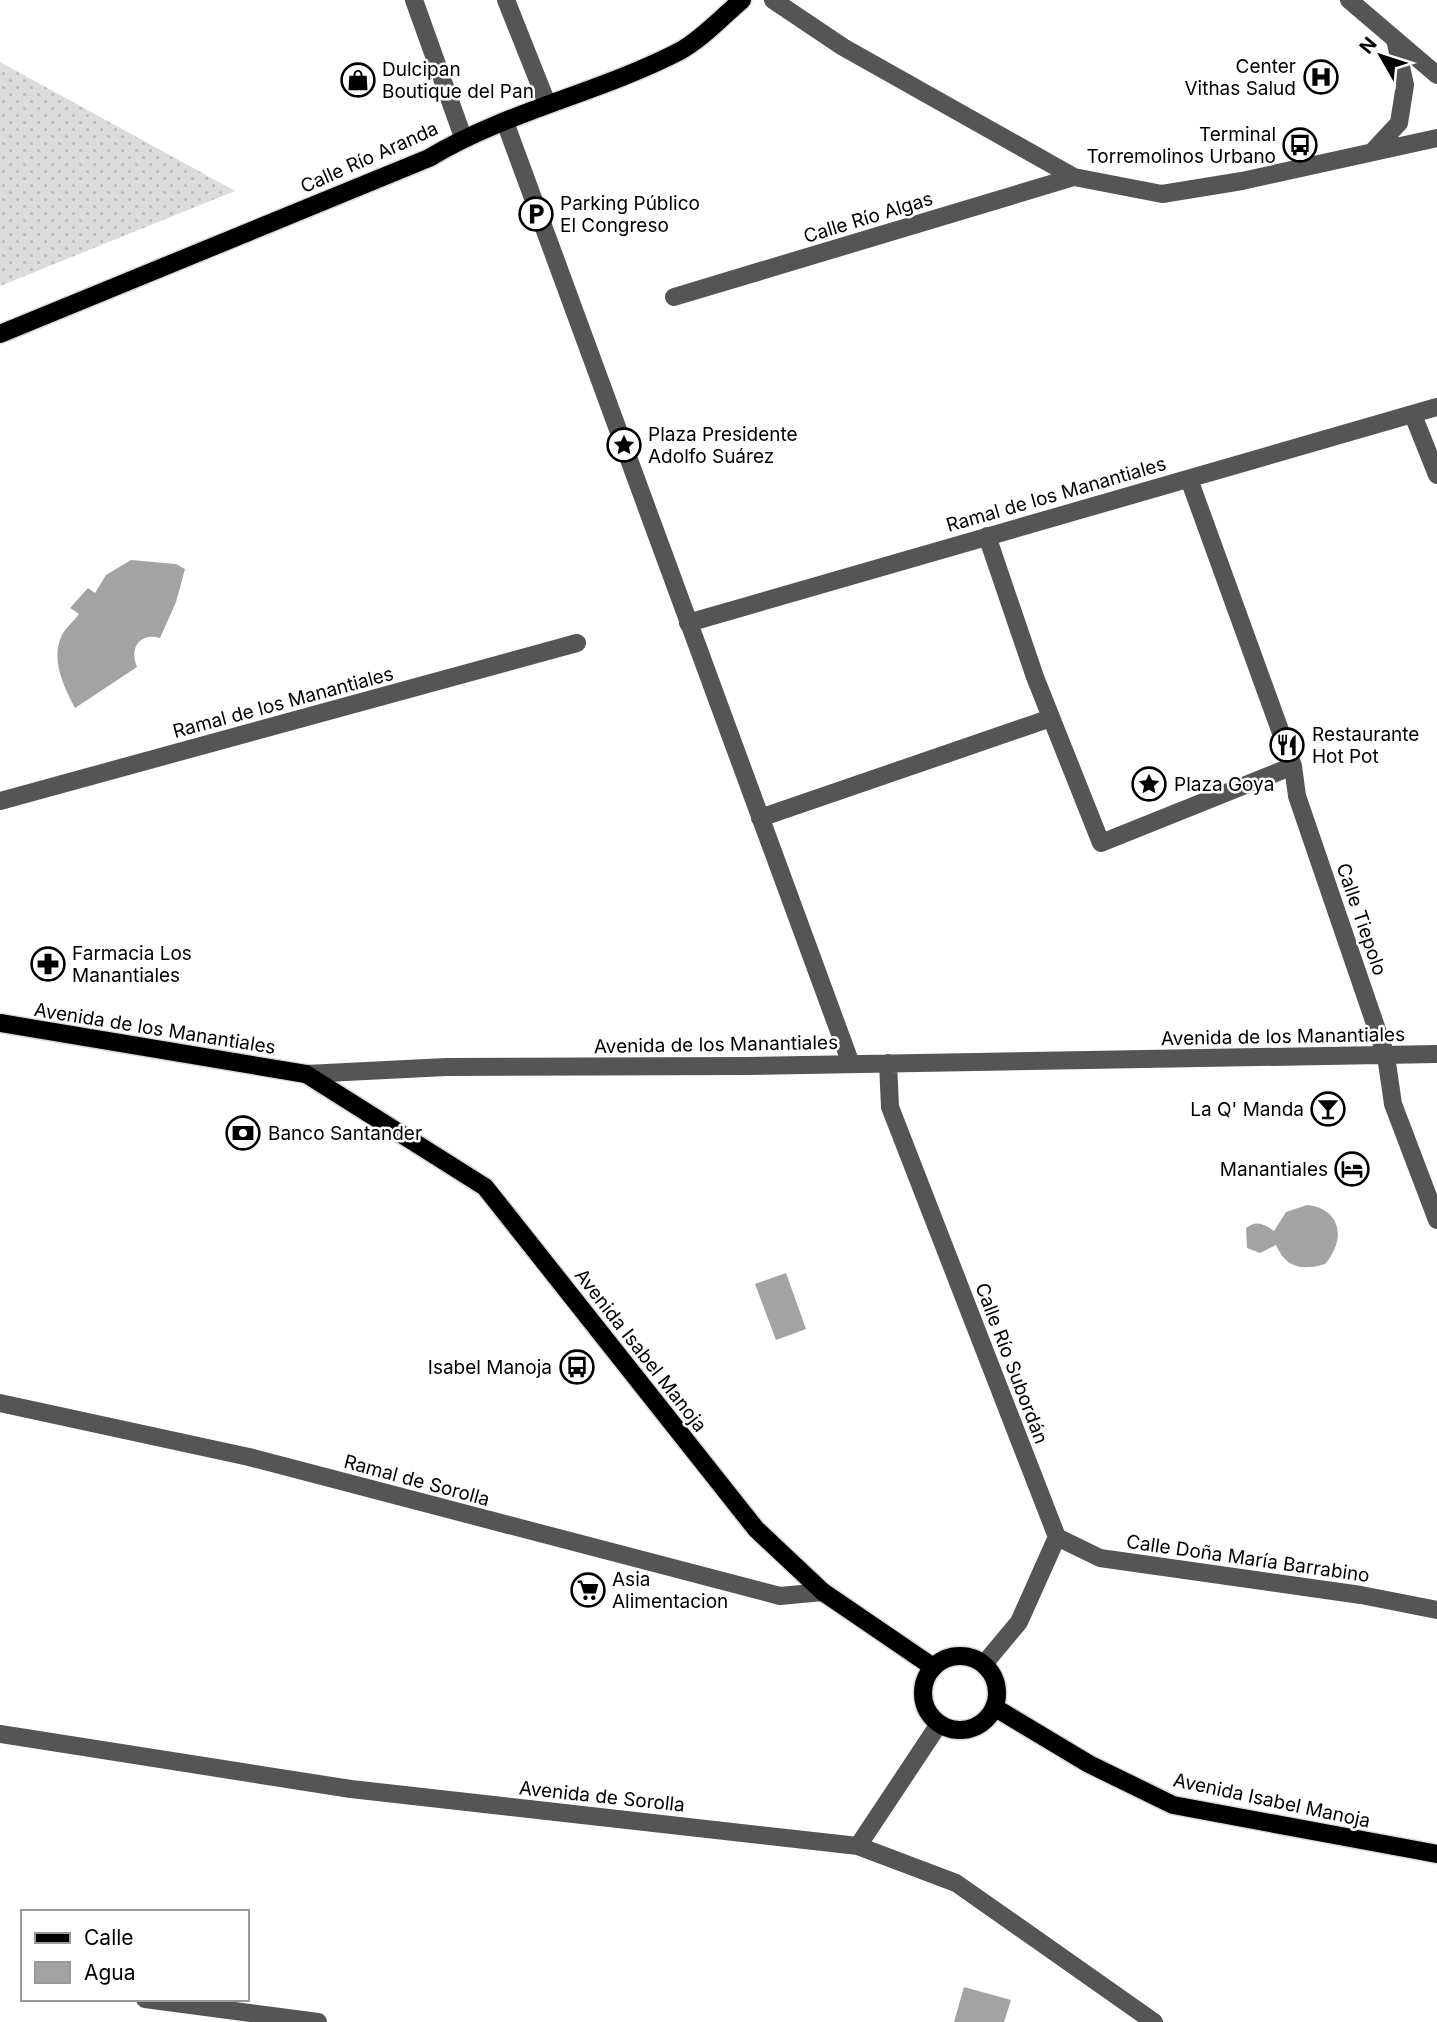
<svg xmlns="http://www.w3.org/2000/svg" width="1437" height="2022" font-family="Inter,sans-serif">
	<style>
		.grass { fill: url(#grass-dots) }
		.water { fill: #a3a3a3 }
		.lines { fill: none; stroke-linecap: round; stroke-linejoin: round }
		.major-casing { stroke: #dbdbdb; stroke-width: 21 }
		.minor { stroke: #555; stroke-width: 18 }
		.major { stroke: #000; stroke-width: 18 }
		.labels { text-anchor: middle; stroke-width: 5; stroke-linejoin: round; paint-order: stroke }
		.poi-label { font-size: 19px; fill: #000; stroke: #fff; text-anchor: start }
		.street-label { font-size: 19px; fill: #000; stroke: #fff }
	</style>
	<defs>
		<pattern id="grass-dots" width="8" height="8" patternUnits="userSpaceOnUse" patternTransform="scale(1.75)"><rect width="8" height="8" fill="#dcdcdc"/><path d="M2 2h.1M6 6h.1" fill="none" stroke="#bbb" stroke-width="1.8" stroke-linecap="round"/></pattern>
	</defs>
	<rect width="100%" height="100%" fill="#fff"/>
	<path class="grass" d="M0,62L235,191L0,286Z"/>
	<path class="water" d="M131,560L176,564L185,569L176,602L160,638C139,632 129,649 137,667L75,708C64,687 51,661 61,637C64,629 74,621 79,614L70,608L88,588L95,593L106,575Z
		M1307,1205C1342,1209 1346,1240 1325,1264C1302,1271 1286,1268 1276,1245L1260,1253L1247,1248L1246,1228C1257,1220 1264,1224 1274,1231L1286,1212Z
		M786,1273L806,1329L776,1340L755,1284Z
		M964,1987L1011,2000L1004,2022H954Z"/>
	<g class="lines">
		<defs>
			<path id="major" d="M0,334L429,158C507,111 599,93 680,51C702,39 723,16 742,0
				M0,1023L306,1074L485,1187L756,1529L823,1592L933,1667
				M923 1693a37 37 0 1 1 74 0a37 37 0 1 1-74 0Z
				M994,1707L1089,1764L1173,1805L1437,1854"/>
		</defs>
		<use href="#major" class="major-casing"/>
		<path class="minor" d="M414,0L463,137
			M506,0L547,103
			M773,0L843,47L1074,177L1162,194L1242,181L1437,138
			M1349,0L1437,75
			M505,122L851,1064
			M1373,151L1399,123L1405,85L1395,39
			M674,297L1074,177
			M1413,415L1437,475
			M1189,479L1293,766L1297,796L1386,1056L1393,1104L1437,1220
			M987,536L1035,677L1101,843L1293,766
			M688,623L1437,407
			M0,801L577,643
			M760,818L1051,718
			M888,1063L890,1107L1057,1537L1019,1622L984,1664
			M306,1074L446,1067L747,1066L1437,1054
			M0,1403L249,1457L780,1596L823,1592
			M1057,1537L1100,1558L1361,1595L1437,1610
			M0,1734L351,1789L858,1846L956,1883L1154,2022
			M858,1846L939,1724
			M145,1999L318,2022"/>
		<use href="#major" class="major"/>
	</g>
	<defs>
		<symbol id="hospital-ring" viewBox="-11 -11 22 22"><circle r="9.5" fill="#fff" stroke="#000" stroke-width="1.5"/><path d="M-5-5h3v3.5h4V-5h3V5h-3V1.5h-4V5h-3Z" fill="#000"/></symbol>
		<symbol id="shop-ring" viewBox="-11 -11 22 22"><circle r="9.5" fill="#fff" stroke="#000" stroke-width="1.5"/><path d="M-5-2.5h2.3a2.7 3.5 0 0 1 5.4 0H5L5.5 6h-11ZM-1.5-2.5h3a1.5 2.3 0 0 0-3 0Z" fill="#000"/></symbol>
		<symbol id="bus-ring" viewBox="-11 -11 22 22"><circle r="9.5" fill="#fff" stroke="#000" stroke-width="1.5"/><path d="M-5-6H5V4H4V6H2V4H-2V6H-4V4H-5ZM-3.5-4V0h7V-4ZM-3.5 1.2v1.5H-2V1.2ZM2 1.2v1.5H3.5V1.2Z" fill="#000"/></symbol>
		<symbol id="parking-ring" viewBox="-11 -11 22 22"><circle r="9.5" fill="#fff" stroke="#000" stroke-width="1.5"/><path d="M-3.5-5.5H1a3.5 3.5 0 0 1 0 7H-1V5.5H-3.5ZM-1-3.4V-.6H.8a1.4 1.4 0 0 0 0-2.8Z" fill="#000"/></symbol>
		<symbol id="sight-ring" viewBox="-11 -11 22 22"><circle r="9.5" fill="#fff" stroke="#000" stroke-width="1.5"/><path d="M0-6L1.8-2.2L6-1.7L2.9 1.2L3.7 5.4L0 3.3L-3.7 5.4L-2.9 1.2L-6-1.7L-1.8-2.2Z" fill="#000"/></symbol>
		<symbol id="restaurant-ring" viewBox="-11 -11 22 22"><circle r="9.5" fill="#fff" stroke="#000" stroke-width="1.5"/><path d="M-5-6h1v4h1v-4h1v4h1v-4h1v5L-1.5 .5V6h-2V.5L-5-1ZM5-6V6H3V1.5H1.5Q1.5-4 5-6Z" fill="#000"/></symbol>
		<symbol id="pharmacy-ring" viewBox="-11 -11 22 22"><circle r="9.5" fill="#fff" stroke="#000" stroke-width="1.5"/><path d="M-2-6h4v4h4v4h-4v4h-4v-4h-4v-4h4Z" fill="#000"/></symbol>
		<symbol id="bar-ring" viewBox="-11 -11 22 22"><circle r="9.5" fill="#fff" stroke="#000" stroke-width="1.5"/><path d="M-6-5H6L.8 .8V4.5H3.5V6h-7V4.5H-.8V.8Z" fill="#000"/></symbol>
		<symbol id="bank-ring" viewBox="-11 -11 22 22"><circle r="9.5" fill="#fff" stroke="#000" stroke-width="1.5"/><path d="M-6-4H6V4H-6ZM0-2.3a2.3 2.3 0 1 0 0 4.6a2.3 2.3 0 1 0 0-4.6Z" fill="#000"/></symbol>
		<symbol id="hotel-ring" viewBox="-11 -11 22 22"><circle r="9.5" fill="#fff" stroke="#000" stroke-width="1.5"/><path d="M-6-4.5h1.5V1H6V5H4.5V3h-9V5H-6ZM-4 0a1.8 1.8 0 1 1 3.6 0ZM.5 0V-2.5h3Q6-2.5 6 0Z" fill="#000"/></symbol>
		<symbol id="supermarket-ring" viewBox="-11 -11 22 22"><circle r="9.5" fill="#fff" stroke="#000" stroke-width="1.5"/><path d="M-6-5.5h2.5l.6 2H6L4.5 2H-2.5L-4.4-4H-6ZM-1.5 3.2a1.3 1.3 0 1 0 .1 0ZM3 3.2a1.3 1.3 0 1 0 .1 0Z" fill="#000"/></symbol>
	</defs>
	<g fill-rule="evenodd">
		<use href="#hospital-ring" x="1302" y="58" width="38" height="38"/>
		<use href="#shop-ring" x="339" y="61" width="38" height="38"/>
		<use href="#bus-ring" x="1281" y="126" width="38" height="38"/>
		<use href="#parking-ring" x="517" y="195" width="38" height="38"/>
		<use href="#sight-ring" x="605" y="426" width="38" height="38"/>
		<use href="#restaurant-ring" x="1268" y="726" width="38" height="38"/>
		<use href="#sight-ring" x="1130" y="765" width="38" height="38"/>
		<use href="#pharmacy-ring" x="29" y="945" width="38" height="38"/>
		<use href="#bar-ring" x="1309" y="1090" width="38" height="38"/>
		<use href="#bank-ring" x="224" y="1114" width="38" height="38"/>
		<use href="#hotel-ring" x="1333" y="1150" width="38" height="38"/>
		<use href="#bus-ring" x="558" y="1348" width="38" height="38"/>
		<use href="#supermarket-ring" x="569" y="1571" width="38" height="38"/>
	</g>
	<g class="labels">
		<g class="poi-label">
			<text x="1296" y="73" text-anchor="end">Center<tspan x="1296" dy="22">Vithas Salud</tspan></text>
			<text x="382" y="76">Dulcipan<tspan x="382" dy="22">Boutique del Pan</tspan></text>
			<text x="1276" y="141" text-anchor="end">Terminal<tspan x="1276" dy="22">Torremolinos Urbano</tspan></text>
			<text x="560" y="210">Parking Público<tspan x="560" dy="22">El Congreso</tspan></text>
			<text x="648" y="441">Plaza Presidente<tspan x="648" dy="22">Adolfo Suárez</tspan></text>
			<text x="1312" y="741">Restaurante<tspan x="1312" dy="22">Hot Pot</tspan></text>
			<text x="1174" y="791">Plaza Goya</text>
			<text x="72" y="960">Farmacia Los<tspan x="72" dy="22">Manantiales</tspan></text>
			<text x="1304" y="1116" text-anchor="end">La Q' Manda</text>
			<text x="268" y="1140">Banco Santander</text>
			<text x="1328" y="1176" text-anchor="end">Manantiales</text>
			<text x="552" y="1374" text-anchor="end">Isabel Manoja</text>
			<text x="612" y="1586">Asia<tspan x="612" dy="22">Alimentacion</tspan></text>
		</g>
		<g class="street-label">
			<text transform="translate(369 157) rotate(-24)" y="7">Calle Río Aranda</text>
			<text transform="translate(868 217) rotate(-17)" y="7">Calle Río Algas</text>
			<text transform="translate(1056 494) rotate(-16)" y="7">Ramal de los Manantiales</text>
			<text transform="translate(283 702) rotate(-15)" y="7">Ramal de los Manantiales</text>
			<text transform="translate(1362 919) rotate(71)" y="7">Calle Tiepolo</text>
			<text transform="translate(155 1028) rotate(9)" y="7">Avenida de los Manantiales</text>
			<text transform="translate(1283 1036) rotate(-1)" y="7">Avenida de los Manantiales</text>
			<text transform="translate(716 1044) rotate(-1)" y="7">Avenida de los Manantiales</text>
			<text transform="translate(641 1350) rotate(52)" y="7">Avenida Isabel Manoja</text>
			<text transform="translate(1012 1363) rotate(69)" y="7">Calle Río Subordán</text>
			<text transform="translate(417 1480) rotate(15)" y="7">Ramal de Sorolla</text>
			<text transform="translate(1248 1558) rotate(8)" y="7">Calle Doña María Barrabino</text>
			<text transform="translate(602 1796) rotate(6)" y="7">Avenida de Sorolla</text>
			<text transform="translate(1272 1800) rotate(12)" y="7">Avenida Isabel Manoja</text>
		</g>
	</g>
	<rect x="21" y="1910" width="228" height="91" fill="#ffffff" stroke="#999999" stroke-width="2"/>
	<rect x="35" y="1933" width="35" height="10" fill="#000000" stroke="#999999" stroke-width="2"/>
	<text x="84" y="1945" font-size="21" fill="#000000">Calle</text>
	<rect x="35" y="1962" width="35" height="21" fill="#a3a3a3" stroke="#999999" stroke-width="2"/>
	<text x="84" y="1980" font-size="21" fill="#000000">Agua</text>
	<g transform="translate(1381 56) rotate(309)" stroke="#ffffff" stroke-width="5" paint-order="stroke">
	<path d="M0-5L12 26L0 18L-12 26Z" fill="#000000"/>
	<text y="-10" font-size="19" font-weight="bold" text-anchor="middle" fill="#000000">N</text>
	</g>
</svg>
